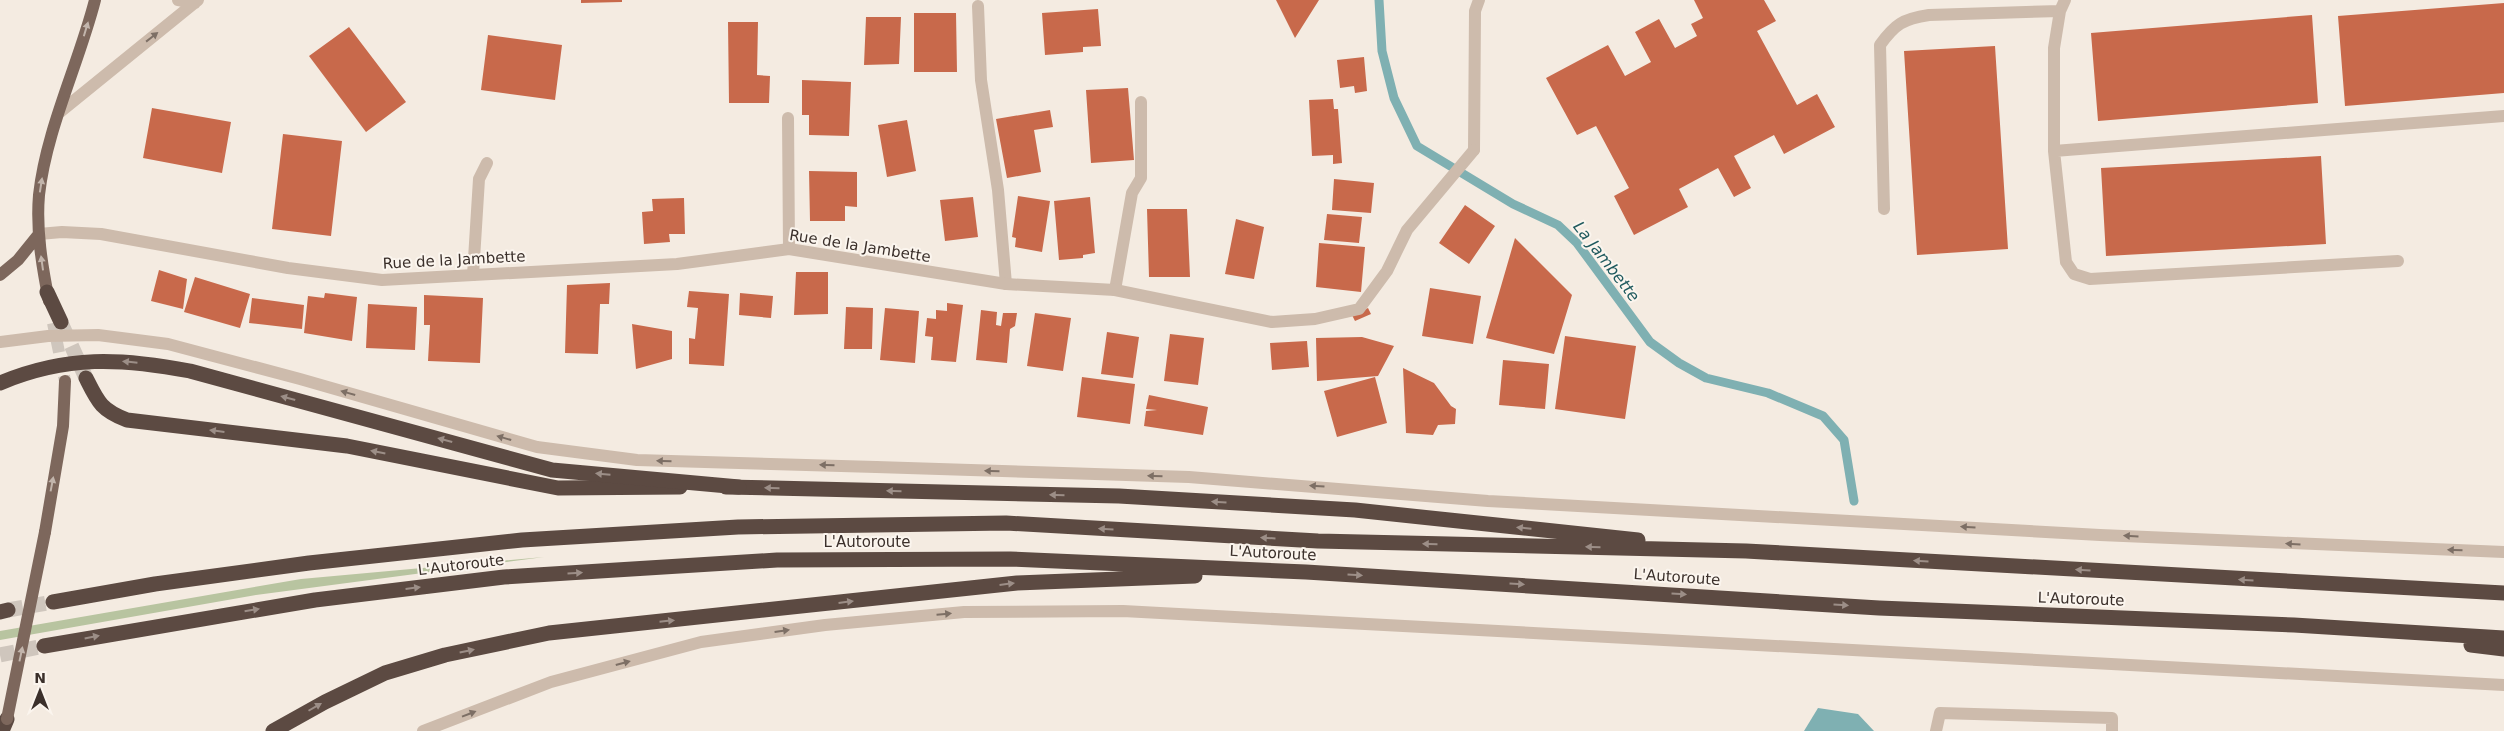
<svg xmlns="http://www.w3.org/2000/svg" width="2504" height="731" font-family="'DejaVu Sans',sans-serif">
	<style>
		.green { fill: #b8c4a0 }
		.water { fill: #7fb0b2 }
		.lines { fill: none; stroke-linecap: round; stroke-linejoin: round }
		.stream { stroke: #7fb0b2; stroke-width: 9 }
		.building { fill: #c8694b }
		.primary-tunnel { stroke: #cfc6bd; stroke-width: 12; stroke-dasharray: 12 6; stroke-linecap: butt }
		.highway-tunnel { stroke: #cfc6bd; stroke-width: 15; stroke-dasharray: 15 8; stroke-linecap: butt }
		.lane { stroke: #cdbbac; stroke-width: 12 }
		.street { stroke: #cdbbac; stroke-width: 12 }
		.primary { stroke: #7d675c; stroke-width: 12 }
		.highway { stroke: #5c4a42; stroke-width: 15 }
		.lane-bridge { stroke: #cdbbac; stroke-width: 12 }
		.primary-bridge { stroke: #7d675c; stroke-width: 12 }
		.highway-bridge { stroke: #5c4a42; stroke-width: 15 }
		.oneway { fill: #c2b5ac }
		.oneway2 { fill: #7d6f65 }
		.oneway3 { fill: #9c8e87 }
		.labels { text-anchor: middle; stroke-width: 4; stroke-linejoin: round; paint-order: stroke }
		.street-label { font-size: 15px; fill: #3b302b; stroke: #fbf5ee }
		.water-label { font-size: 16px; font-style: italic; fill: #1f5a5e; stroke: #fbf5ee }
	</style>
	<rect width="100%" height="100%" fill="#f4ebe1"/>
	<path class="green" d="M544,557L256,595L0,640V631L301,579Z"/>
	<path class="water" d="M1818,708L1858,714L1874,731H1804Z"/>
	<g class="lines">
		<path class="stream" d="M1379,0L1382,51L1394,98L1417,146L1513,204L1558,225L1577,243L1650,342L1679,363L1706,378L1768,393L1823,416L1844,440L1854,501"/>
	</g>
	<path class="building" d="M581,0H622V2L581,3Z
		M1276,0H1319L1295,38Z
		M1694,0H1764L1776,21L1757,31L1797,105L1817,94L1835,127L1784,154L1774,135L1734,156L1751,188L1734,197L1718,168L1679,189L1688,207L1634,235L1614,196L1629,188L1596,126L1577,135L1546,78L1608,45L1625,76L1651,62L1635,32L1659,19L1675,48L1697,36L1691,24L1703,18Z
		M2504,3V93L2345,106L2338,16Z
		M1098,9L1101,46L1083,47V52L1045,55L1042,13Z
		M914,13H956L957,72H914Z
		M2312,15L2318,103L2098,121L2091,33Z
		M866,17H901L899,64L864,65Z
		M728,22H758L757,75L770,76L769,103H729Z
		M349,27L406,102L366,132L309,56Z
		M488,35L562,45L555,100L481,90Z
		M1995,46L2008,249L1917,255L1904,51Z
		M1364,57L1367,91L1355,93L1354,86L1340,88L1337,60Z
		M802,80L851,82L849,136L809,135V115H802Z
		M1128,88L1134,160L1091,163L1086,90Z
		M1333,99L1334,109H1338L1342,163L1333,164V155L1312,156L1309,100Z
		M152,108L231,122L222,173L143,158Z
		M1050,110L1053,127L1034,130L1041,172L1007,178L996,119Z
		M907,120L916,171L887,177L878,125Z
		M283,134L342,141L331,236L272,229Z
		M2321,156L2326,244L2106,256L2101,168Z
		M809,171L857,172V207L845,206V221H810Z
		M1334,179L1374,183L1371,213L1332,210Z
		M1018,196L1050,201L1042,252L1015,247L1016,238L1012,237Z
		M973,197L978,237L945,241L940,200Z
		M1090,197L1095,253L1083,255V258L1059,260L1054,201Z
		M684,198L685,234H669L670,242L644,244L642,212L653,211L652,199Z
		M1465,205L1495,226L1469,264L1439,243Z
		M1147,209H1187L1190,277H1149Z
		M1327,214L1362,217L1359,243L1324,240Z
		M1236,219L1264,227L1254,279L1225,274Z
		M1515,238L1572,295L1554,354L1486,338Z
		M1319,243L1365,247L1361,292L1316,287Z
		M159,270L187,279L183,309L151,301Z
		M796,272H828V314L794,315Z
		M195,277L250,294L240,328L184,312Z
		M610,283L609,304H600L598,354L565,353L567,285Z
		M1430,288L1481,296L1473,344L1422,336Z
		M689,291L729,294L724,366L689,364V338L695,339L698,308L687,307Z
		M325,293L357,297L352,341L304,333L308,296L324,298Z
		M740,293L773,296L771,318L739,315Z
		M424,295L483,298L480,363L428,361L430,325H424Z
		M252,298L304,305L302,329L249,323Z
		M947,303L963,305L956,362L931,360L933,337L925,336L927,318L936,319V310L947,311Z
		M368,304L417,307L415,350L366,348Z
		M846,307L873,308L872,349H844Z
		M885,308L919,311L915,363L880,360Z
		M1368,308L1371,314L1355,321L1352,315Z
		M981,310L997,312L996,325L1001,326L1003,313H1017L1015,326L1010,329L1007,363L976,360Z
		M1035,313L1071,318L1063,371L1027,366Z
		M632,324L672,331V359L636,369Z
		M1107,332L1139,337L1133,378L1101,374Z
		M1170,334L1204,338L1198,385L1164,381Z
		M1565,336L1636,346L1625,419L1555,409Z
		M1362,337L1394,346L1378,376L1317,381L1316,338Z
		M1307,341L1309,367L1272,370L1270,343Z
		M1503,360L1549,364L1545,409L1499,405Z
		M1403,368L1434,383L1451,406L1456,409L1455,424L1438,425L1433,435L1406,433Z
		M1082,377L1135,384L1130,424L1077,417Z
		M1375,377L1387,423L1337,437L1324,391Z
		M1149,395L1208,407L1203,435L1144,426L1146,411L1157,410L1146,409Z"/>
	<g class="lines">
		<path class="primary-tunnel" d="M53,323L65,381"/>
		<path class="highway-tunnel" d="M62,325L86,378
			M8,610L53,602
			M0,655L44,646"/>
		<path class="lane" d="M2065,0L2060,11L2054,48V151L2066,262L2074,274L2090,279L2398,261
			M978,6L981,80L998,190L1006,284
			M788,118L789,249
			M1474,150L1475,11L1479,0
			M2054,151L2504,116
			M1884,209L1880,45C1895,24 1903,19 1929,15L2060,11
			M473,275L479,179L487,163
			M1115,290L1132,193L1141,178V102
			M876,467L1189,477L1488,501L2100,535L2504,552
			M423,731L551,682L701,642L825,625L964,612L1123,611L2504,685
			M1936,731L1940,713L2112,718V731"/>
		<path class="street" d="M178,0L195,3
			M60,112L198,0
			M39,234L62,232L101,234L288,268L382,280L677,264L789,249L1006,284L1115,290L1272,322L1315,319L1359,309L1387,271L1407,230L1474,150"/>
		<path class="primary" d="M0,275L18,260L39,234
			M49,301C42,266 36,230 39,195C46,130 79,63 95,0
			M45,532L63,426L65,381"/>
		<path class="highway" d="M47,292L61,322
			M86,378C98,402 101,410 127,420L347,446L558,488L680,487
			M726,487L1119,496L1355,510L1638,540
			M53,602L155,584L309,563L522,540L738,527L1006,523L1318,541L1746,551L2504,593
			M0,612L8,610
			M2471,645L2504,649
			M44,646L315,600L504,577L777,560L1010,559L1306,572L1879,608L2294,625L2504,638
			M2,731L7,719
			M273,731L325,702L385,673L445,655L549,633L1017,583L1195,576"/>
		<path class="lane-bridge" d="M0,342L48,336L98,335L168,344L300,379L537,447L637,460L876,467"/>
		<path class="primary-bridge" d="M7,719L45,532"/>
		<path class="highway-bridge" d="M0,383C67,355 121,358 190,371L552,470L739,487"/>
	</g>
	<defs><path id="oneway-solid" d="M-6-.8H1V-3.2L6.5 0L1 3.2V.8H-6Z" transform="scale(1.25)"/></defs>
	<g class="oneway">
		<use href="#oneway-solid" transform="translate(86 29) rotate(-73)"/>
		<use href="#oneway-solid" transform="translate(41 185) rotate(-81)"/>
		<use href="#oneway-solid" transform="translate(42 263) rotate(-98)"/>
		<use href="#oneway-solid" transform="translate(52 484) rotate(-79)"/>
		<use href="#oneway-solid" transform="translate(21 654) rotate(-78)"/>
	</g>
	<g class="oneway2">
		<use href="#oneway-solid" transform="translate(152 37) rotate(-38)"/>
		<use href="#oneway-solid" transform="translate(348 393) rotate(-164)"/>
		<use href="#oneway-solid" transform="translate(504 438) rotate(-164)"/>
		<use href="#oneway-solid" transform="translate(664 461) rotate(-178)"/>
		<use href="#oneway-solid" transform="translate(827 465) rotate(-178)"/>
		<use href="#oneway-solid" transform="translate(992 471) rotate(-178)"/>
		<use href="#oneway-solid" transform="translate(1155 476) rotate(-178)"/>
		<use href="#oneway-solid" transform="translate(1317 486) rotate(-176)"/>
		<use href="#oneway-solid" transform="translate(1968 527) rotate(-177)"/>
		<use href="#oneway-solid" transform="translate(2131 536) rotate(-177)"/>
		<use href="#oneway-solid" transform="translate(2293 544) rotate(-177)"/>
		<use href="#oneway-solid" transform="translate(2455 550) rotate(-178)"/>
		<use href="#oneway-solid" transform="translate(944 614) rotate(-5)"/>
		<use href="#oneway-solid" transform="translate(782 631) rotate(-8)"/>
		<use href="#oneway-solid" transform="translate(623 663) rotate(-15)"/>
		<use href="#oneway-solid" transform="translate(469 714) rotate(-21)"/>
	</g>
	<g class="oneway3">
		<use href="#oneway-solid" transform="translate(130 362) rotate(-174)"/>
		<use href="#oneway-solid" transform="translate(288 398) rotate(-165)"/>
		<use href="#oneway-solid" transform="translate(217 431) rotate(-173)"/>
		<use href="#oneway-solid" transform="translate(445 440) rotate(-165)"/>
		<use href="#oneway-solid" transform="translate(378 452) rotate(-169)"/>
		<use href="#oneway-solid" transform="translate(603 474) rotate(-175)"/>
		<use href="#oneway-solid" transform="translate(772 488) rotate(-179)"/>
		<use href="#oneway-solid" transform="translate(894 491) rotate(-179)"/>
		<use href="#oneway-solid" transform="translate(1057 495) rotate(-179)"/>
		<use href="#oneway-solid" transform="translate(1219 502) rotate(-177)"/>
		<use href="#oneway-solid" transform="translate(1524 528) rotate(-174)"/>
		<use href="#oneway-solid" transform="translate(1106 529) rotate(-177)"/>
		<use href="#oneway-solid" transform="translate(1268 538) rotate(-177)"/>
		<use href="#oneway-solid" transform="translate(1430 544) rotate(-179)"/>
		<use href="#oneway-solid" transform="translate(1593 547) rotate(-179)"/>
		<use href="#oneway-solid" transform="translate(1921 561) rotate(-177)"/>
		<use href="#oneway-solid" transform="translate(2083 570) rotate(-177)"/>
		<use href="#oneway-solid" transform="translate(575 573) rotate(-3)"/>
		<use href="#oneway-solid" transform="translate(1355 575) rotate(3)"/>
		<use href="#oneway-solid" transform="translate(2246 580) rotate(-177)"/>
		<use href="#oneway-solid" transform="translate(1007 584) rotate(-7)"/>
		<use href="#oneway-solid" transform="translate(1517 584) rotate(3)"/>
		<use href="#oneway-solid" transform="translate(413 588) rotate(-7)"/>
		<use href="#oneway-solid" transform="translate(1679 594) rotate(4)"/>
		<use href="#oneway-solid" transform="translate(846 602) rotate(-7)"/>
		<use href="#oneway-solid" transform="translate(1841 605) rotate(4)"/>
		<use href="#oneway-solid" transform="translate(252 610) rotate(-9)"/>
		<use href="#oneway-solid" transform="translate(667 621) rotate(-6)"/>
		<use href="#oneway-solid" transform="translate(92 637) rotate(-11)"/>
		<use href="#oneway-solid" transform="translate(467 651) rotate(-12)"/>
		<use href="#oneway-solid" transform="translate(315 707) rotate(-30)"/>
	</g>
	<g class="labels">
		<g class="street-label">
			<text transform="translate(860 246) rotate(9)" y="5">Rue de la Jambette</text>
			<text transform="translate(454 260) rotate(-3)" y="5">Rue de la Jambette</text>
			<text x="867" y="547">L'Autoroute</text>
			<text transform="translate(1273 553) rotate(3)" y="5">L'Autoroute</text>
			<text transform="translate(461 565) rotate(-7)" y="5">L'Autoroute</text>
			<text transform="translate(1677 577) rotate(4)" y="5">L'Autoroute</text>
			<text transform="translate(2081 599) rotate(2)" y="5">L'Autoroute</text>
		</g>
		<g class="water-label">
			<text transform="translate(1607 261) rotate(52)" y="6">La Jambette</text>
		</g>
	</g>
	<g transform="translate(40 691)" stroke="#fbf5ee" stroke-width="4" paint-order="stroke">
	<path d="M0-4L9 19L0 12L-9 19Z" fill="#3b302b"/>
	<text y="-8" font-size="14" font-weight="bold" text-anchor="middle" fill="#3b302b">N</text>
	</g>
</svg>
